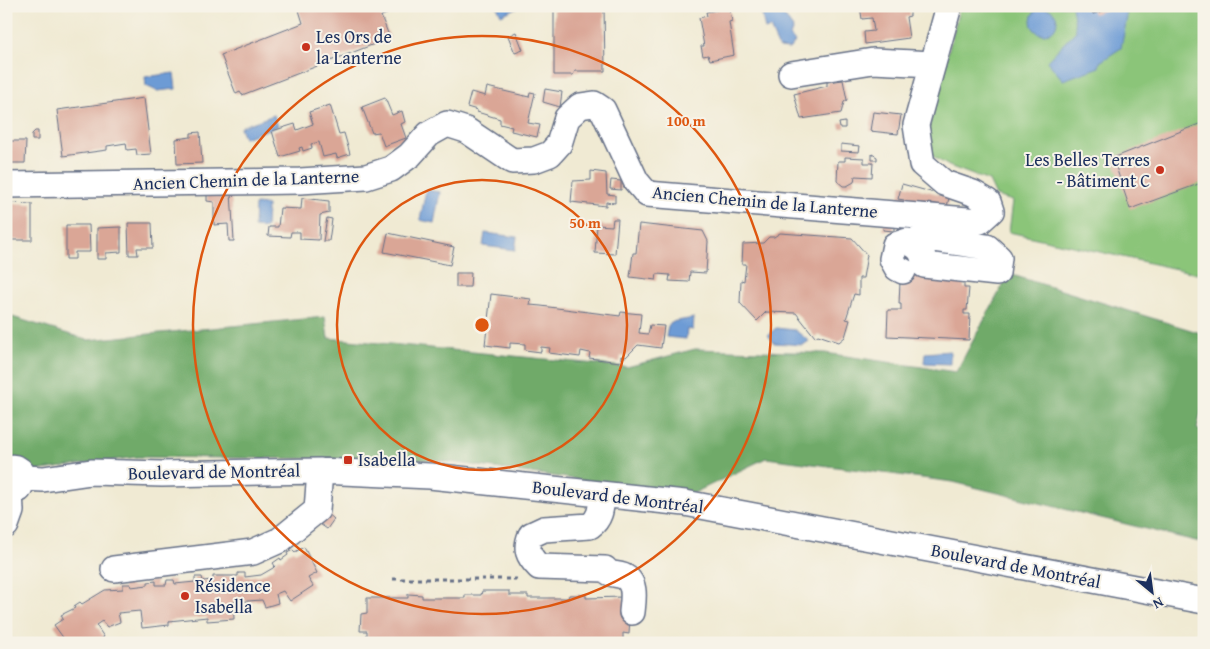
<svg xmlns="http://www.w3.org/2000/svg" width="1210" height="649" font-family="'Gentium Book Plus',serif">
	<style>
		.green { fill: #8bc579; stroke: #537a6c }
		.forest { fill: #70aa69; stroke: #466c64 }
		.water { fill: #6d9bd5; stroke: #44659a }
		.building { fill: #daa696 }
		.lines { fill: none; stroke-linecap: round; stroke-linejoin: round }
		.minor-casing { stroke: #667087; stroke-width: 28 }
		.path { stroke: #667087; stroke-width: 3; stroke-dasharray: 4 4; stroke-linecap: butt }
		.minor { stroke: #fff; stroke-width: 25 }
		.ring { fill: none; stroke: #de5710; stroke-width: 2.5 }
		.poi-dot { fill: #c8321e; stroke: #f7f3e8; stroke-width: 2 }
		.labels { text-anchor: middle; stroke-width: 4; stroke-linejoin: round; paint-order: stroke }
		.poi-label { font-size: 18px; fill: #1b2f5e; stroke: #f7f3e8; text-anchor: start }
		.street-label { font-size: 18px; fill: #1b2f5e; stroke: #f7f3e8 }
		.centre { fill: #de5710; stroke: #f7f3e8; stroke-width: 2.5 }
		.ring-label { font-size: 15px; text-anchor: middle; font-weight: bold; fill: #de5710; stroke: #f7f3e8; stroke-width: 4; stroke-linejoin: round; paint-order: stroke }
	</style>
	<rect width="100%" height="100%" fill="#f7f3e8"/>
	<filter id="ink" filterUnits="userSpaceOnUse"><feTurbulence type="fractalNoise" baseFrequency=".02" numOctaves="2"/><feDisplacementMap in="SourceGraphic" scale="10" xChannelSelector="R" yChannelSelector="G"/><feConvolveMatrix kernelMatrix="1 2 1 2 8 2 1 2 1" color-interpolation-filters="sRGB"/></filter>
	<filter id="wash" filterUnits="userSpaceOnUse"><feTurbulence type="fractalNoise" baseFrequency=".0096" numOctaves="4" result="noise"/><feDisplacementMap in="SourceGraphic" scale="20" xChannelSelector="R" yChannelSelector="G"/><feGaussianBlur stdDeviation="1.12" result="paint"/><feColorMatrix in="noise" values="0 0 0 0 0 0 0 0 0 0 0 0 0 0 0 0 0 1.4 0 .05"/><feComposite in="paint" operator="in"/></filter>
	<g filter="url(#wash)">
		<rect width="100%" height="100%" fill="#f0ead3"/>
		<path class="green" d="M960,6H1204V275L1009,232L1013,201L996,196L989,181L949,166L932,156L928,131Z"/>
		<path class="forest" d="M1009,274L1204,334V400L1197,429L1204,432V543L953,482L766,458L690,495L436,460L137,457L35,471L6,464V315L88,340L325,317L328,338L627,367L695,349L825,353L956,372Z"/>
		<path class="water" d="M497,6H521L501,15Z
			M1072,6H1126L1127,17L1121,48L1100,62L1099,67L1063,80L1047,61L1076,31Z
			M1031 21a13 13 0 1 1 26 0a13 13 0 1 1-26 0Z
			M782,13L793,28L790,36L795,42L789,49L779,48L770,28L765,30L762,15Z
			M174,73L176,89L157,91L146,86L145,77Z
			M274,115L278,126L244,138L240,127Z
			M426,190L440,192L434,223L420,220Z
			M255,204L267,205L266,228L254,227Z
			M485,233L517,237L515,250L483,246Z
			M694,318L693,330L687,329L686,339L666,337L668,326L671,322Z
			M776,328L795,330L809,341L803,345L774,343L768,335Z
			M950,351V364L924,363L925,353Z"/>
		<g id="blocks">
			<path class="building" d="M6,6H11L9,14H6Z
				M301,6H386L387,14L381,16L390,38L242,95L240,92L236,94L221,55L303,23L298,7Z
				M554,6H604L605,71H575L573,75H554Z
				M729,6L732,21L729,22L734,55L710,60L708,55L703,56L701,46H704L699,18L707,16L706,12L717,10L716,7Z
				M860,6H910V16L906,17L909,38L865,44L864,32L874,31L872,18L862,19Z
				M1091,6H1115V7L1093,14Z
				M516,32L523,50L515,53L508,36Z
				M843,80L847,100L844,102L841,113L801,119L794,94L827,86V82Z
				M487,87L529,97L530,92L535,93L528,123L540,125L537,137L511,131L512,127L500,124V119L477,112V110L467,107L471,92L485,96Z
				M545,89L562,92L560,107L543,102Z
				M144,98L151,154L137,155L136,149L127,150L126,143L107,146V150L63,156L57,110Z
				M385,98L392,115L402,111L405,122L401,124L406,138L384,146L379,132L372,133L362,107Z
				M330,105L339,134L344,133L350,154L337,158L336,154L323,157L319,142L311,144L312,148L303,151L302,147L299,148L300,151L280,157L272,131L295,124L297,130L313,124L309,112Z
				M873,112L901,115L898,134L870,131Z
				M845,122V128H840L839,123Z
				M1204,122V182L1130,209L1113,158Z
				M35,131H38V140H32V134Z
				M200,132L202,163L177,164L176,139L191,137V133Z
				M6,141H26L25,163H6Z
				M841,144L860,146L859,152L841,151Z
				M872,154L877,157V160H872Z
				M845,157L864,158V163H873L872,177L855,176L854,182L847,186H843L837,181L838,161H845Z
				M591,171L606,173L607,194L615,195V203L606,202V206L571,202L573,181L591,180Z
				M611,180L621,181V190L610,189Z
				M902,184L949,197L947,207L932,203L931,206L903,204L904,200L898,199Z
				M207,193H231L234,241H229L228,224L214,225V202L207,201Z
				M302,198L329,201V213L320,215L319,240L300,239V232H291L290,237L268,236L269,227H278L280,208L301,209Z
				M9,203L32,204V240H8Z
				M327,218L332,219L331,227L329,241H323Z
				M613,219H618L615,254L595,253L597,225L612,226Z
				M884,222L894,223V231L883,230Z
				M128,223H152L153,248H137L138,255H129Z
				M639,224L703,231L708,241L706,273L690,272L689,282L669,281L670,275L657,274L656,280L630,277L633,253H636Z
				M66,225H89L90,252H75V259H66Z
				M121,227V252L106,253V259H97V228Z
				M388,233L454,247L450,265L384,252Z
				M780,233L852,238L867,255L863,278H859V295L854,294L846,319L850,320L845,337L839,342L818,335L815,337L796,313L766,312L757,321L740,303L741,280L744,281L746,264H742L743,244L763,243L769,237H774Z
				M456,273H471L470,287H456Z
				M907,275L964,277V288H969L967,310H964V314H970L969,340L887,336L888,310H901V304H899L900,282Z
				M491,294L531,299L530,305L541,306L620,316L621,312L641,314L639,333L648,334L650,325L664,326L661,348L638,345L626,357L621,356L620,362L589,358L590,353L581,351L580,357L549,353L550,348L541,347V352L525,350V344L510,343V348L485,345Z
				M325,511L334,519L327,529L317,522Z
				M304,547L317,573L308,578L313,586L290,601L283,591L276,594L278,603L265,607L262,600L233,602L234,619L207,621V617L169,621V625L142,628L140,611L118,613L120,622L107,627L102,621L96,625L104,637L96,643H67L54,625L63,619L61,615L75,608L74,606L80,602L82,604L105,590L123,589V584H130L131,587L148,585V582L156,581V585H166L167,580H174L175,584L195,582V577H202L203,581L213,580V576H238V573H245V577L261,575L273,568L275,566L273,563L280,558L281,560L288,555L287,553L293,550L295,552Z
				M482,591H509V595H528V598H568L569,595H586V598L623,597L630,615L629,634L623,633V643H361V639H367V631H360L361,614L367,613V598H408V594L422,595V598H465V595H481Z"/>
		</g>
	</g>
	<g filter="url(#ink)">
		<use href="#blocks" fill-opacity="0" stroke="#667087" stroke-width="1"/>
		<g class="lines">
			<defs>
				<path id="minor" d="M791,74L873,61L933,64
					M6,185L300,181L366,177L391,169L410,155L429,134L447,124L466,130L512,161L534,160L550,154L559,144L567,118L580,106L594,104L603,110L636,181L647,194L980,221L991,211L988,202L973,193L944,183L922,164L916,125L949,6
					M903,271L897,268L892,259L895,245L907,241C919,247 924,252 924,265L997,273L999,258L987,247L925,238L924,217
					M6,469C15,465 22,469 24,478L19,489L6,490
					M24,478L43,479L91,472L162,474L320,471L430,476L685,503L1204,601
					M602,495C601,508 601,518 590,526L544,529L531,535C525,549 528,556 539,567L605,569C611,576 615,573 623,576C637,582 633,600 632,612
					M6,525L11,511L10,491
					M114,569L253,552L280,540L317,510L320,471"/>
			</defs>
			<use href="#minor" class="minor-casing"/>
			<path class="path" d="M393,579H520"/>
			<use href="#minor" class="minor"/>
		</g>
	</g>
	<g class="ring">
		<circle cx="482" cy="325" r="145"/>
		<circle cx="482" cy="325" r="289"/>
	</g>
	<g class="poi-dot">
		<circle cx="306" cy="47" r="5"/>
		<circle cx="1160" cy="170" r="5"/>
		<rect x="343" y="455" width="10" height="10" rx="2.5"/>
		<circle cx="185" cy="596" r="5"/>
	</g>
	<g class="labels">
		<g class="poi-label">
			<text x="316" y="43">Les Ors de<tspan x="316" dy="21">la Lanterne</tspan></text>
			<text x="1150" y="166" text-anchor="end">Les Belles Terres<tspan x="1150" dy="21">- Bâtiment C</tspan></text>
			<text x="358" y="466">Isabella</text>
			<text x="195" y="592">Résidence<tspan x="195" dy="21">Isabella</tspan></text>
		</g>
		<g class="street-label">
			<text transform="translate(246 180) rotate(-2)" y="6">Ancien Chemin de la Lanterne</text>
			<text transform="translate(765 202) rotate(5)" y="6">Ancien Chemin de la Lanterne</text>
			<text transform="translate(214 472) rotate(-1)" y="6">Boulevard de Montréal</text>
			<text transform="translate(618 497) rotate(7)" y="6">Boulevard de Montréal</text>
			<text transform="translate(1016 566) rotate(11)" y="6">Boulevard de Montréal</text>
		</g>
	</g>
	<circle cx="482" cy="325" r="8" class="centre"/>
	<g class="ring-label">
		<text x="686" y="126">100 m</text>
		<text x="585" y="228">50 m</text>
	</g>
	<rect width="1210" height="649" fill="none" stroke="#f7f3e8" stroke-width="25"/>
	<g transform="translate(1152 592) rotate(151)" stroke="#f7f3e8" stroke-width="4" paint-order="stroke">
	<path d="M0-4L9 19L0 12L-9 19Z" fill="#1b2f5e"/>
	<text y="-8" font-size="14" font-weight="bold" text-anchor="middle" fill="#1b2f5e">N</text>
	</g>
</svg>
